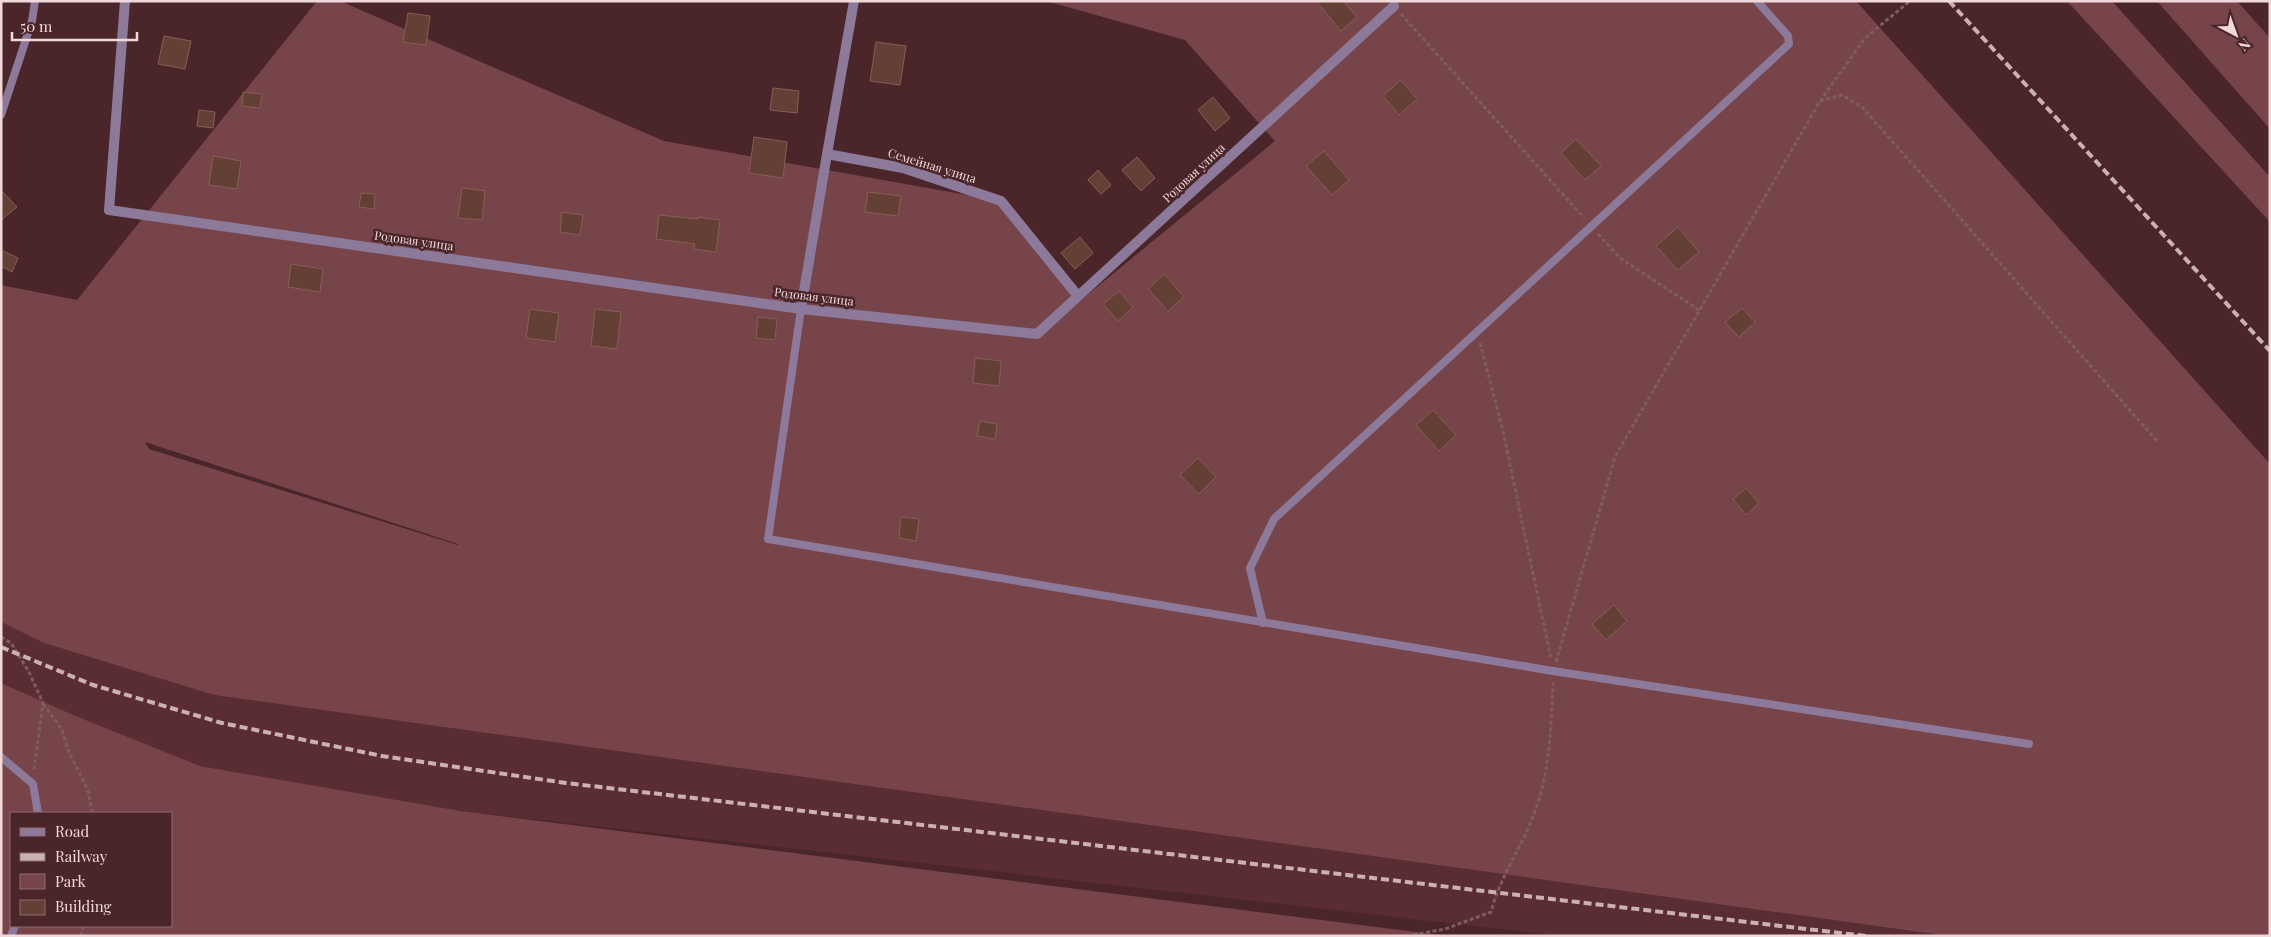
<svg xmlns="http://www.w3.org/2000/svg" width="2271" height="937" font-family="'Playfair Display',serif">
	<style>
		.built { fill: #5a2d33 }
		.green { fill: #77444a; fill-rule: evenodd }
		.building { fill: #643f36; stroke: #875f56 }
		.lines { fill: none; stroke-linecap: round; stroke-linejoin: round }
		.path { stroke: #7d5d60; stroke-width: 3; stroke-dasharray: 4 2.5; stroke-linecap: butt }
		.service { stroke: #8d7999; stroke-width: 8 }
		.minor { stroke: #8d7999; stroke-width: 10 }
		.rail { stroke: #ccb1b3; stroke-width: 4; stroke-dasharray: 8 4; stroke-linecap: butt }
		.labels { text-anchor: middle; stroke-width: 5; stroke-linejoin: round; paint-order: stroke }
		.street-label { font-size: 12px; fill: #f1d8da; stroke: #4a262a }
	</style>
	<rect width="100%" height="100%" fill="#4a262a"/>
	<path class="built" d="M1,622L44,643L214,695L1948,936H1564L461,811L200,766L78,717L1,683Z"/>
	<path class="green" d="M317,1H340L664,141L1001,201L1081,300L1275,141L1185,40L1046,1H1856L2270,464V936H1948L214,695L44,643L1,622V285L77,300ZM145,442L458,544V545L149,449Z
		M2067,1H2112L2270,177V222Z
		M2157,1H2237L2270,38V129Z
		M1,683L78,717L200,766L461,811L1448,936H1ZM11,813H171V926H11Z"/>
	<path class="building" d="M1316,1H1343L1357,17L1341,31Z
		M408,13L430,16L426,45L403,42Z
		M164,36L191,41L185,69L158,64Z
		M876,42L906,46L900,85L870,81Z
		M1401,80L1417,99L1399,115L1383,96Z
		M773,88L799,91L797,113L770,110Z
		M243,92L262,94L260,108L242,106Z
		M1213,97L1230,118L1215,131L1198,110Z
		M199,110L215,112L213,128L197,126Z
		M754,137L787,142L783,178L749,173Z
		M1576,139L1601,166L1585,180L1561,153Z
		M1324,151L1349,180L1332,195L1306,166Z
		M213,156L241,161L237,189L209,185Z
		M1137,157L1155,178L1141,191L1122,170Z
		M1098,170L1111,185L1101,194L1088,180Z
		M462,188L485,191L482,220L458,218Z
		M1,190L17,207L1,220Z
		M868,192L901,196L898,216L865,212Z
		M361,193L375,194L374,209L359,207Z
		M562,212L583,215L580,235L560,232Z
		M659,215L698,219V217L720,220L716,252L694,249L695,244L656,239Z
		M1678,227L1699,252L1678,270L1656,246Z
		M1080,237L1093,253L1075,269L1061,253Z
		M1,250L18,258L12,272L1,266Z
		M291,264L323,269L320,292L288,287Z
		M1164,274L1184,297L1168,311L1148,289Z
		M1119,291L1133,307L1118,321L1103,304Z
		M1742,308L1755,322L1739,337L1725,322Z
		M530,309L559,313L555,342L526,338Z
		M595,309L621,312L617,349L591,346Z
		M758,317L777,319L775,340L756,338Z
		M975,358L1001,361L999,386L973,383Z
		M1433,410L1456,435L1439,451L1416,425Z
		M980,421L997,424L995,439L977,436Z
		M1198,458L1216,477L1199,494L1180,475Z
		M1746,488L1759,503L1746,515L1733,499Z
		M901,517L919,519L916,541L899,538Z
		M1614,605L1627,621L1606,640L1592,624Z"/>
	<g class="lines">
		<path class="path" d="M1401,14L1584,218
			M1820,101L1842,95L1862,107L2157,441
			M1598,234L1620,258L1699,310
			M1480,343L1503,431L1551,659
			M1,637L11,643L29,672L43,703L34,770
			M1556,662L1615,457L1820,101L1865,38L1910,1
			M43,704L61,728L69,752L88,790L92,813
			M81,936L83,926
			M1407,936L1445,929L1491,912C1500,877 1521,848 1534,814C1550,773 1551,726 1553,683"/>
		<path class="service" d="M1,115L32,21L35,1
			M801,309L768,539L1553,671L2029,744
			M1263,623L1250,568L1274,519L1789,44L1788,36L1757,1
			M1,757L33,784L38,813
			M11,936L15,926"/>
		<path class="minor" d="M125,1L109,210L801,309L1037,334L1394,6
			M854,1L827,154L903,168L1001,201L1078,296
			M801,309L827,154"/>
		<path class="rail" d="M1949,1L2270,351
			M1,647L93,685L222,723L382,756L566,783L1866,936"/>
	</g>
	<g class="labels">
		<g class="street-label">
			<text transform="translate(932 166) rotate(17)" y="4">Семейная улица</text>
			<text transform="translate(1194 173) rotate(-43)" y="4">Родовая улица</text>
			<text transform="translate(414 241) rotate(8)" y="4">Родовая улица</text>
			<text transform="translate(814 297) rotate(7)" y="4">Родовая улица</text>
		</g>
	</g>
	<rect width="2271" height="937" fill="none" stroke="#f1d8da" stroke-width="5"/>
	<rect x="10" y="812" width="162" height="115" fill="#4a262a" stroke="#8d6d70"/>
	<rect x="20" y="828" width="25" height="8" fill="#8d7999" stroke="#8d6d70"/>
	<text x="55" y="837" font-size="15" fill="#f1d8da">Road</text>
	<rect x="20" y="853" width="25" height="8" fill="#ccb1b3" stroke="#8d6d70"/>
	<text x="55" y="862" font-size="15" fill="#f1d8da">Railway</text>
	<rect x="20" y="874" width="25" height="15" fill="#77444a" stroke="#8d6d70"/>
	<text x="55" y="887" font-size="15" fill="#f1d8da">Park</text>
	<rect x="20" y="900" width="25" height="15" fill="#643f36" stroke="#8d6d70"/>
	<text x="55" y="912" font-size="15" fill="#f1d8da">Building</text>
	<g transform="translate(2236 35) rotate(139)" stroke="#4a262a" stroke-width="4" paint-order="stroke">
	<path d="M0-4L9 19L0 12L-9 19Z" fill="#f1d8da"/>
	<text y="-8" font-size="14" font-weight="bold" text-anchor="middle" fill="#f1d8da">N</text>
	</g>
	<path d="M12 32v8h125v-8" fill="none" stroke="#f1d8da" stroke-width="2.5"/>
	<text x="20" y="32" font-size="15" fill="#f1d8da" stroke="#4a262a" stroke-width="4" paint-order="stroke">50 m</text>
</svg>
